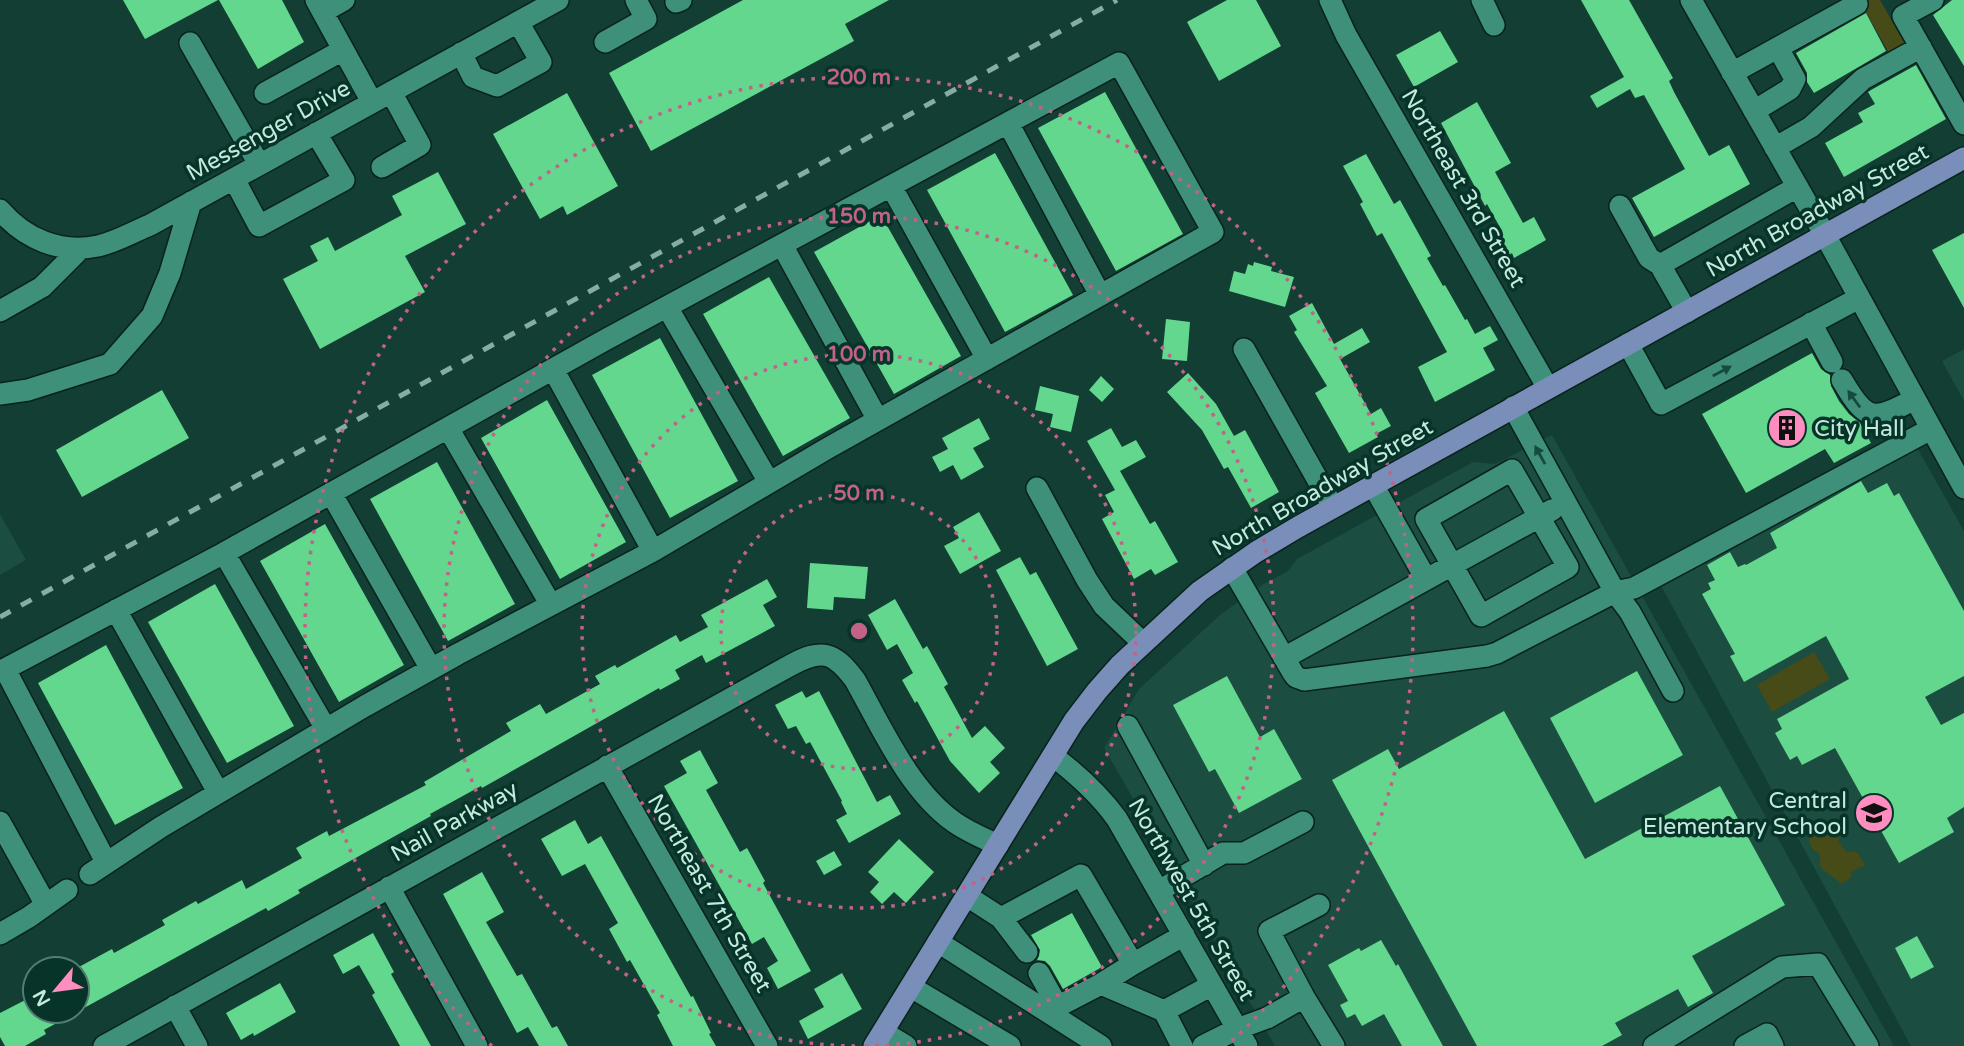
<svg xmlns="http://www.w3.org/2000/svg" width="1964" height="1046" font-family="'Varela Round',sans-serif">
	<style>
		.built { fill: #1b4d41 }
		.green { fill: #474b17 }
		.building { fill: #63d78e }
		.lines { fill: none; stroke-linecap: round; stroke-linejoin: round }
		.minor-casing { stroke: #09231c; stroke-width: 24 }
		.major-casing { stroke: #09231c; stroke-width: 24 }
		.minor { stroke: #3f907b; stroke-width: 21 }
		.major { stroke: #798fb9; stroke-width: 21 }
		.rail { stroke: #86ada2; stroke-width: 5; stroke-dasharray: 12 12; stroke-linecap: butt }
		.oneway { fill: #144b3e }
		.ring { fill: none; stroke: #c36289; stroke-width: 3.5; stroke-dasharray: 3.5 7 }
		.labels { text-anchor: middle; stroke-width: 7; stroke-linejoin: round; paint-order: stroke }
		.street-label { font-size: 23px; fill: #c4eade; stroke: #063429 }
		.poi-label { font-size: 23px; fill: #c4eade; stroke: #063429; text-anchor: start }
		.centre { fill: #c36289; stroke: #063429; stroke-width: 3.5 }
		.ring-label { font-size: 21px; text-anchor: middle; font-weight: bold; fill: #c36289; stroke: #063429; stroke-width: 7; stroke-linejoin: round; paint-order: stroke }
	</style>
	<rect width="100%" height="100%" fill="#133e33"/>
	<path class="built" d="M1964,349V401L1942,361Z
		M1552,435L1894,1046H1275L1104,748L1139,689L1220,615L1262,585L1288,571L1297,559L1473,462L1495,464Z
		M1915,444L1964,531V1046H1911L1658,580Z
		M0,514L26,560L0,575Z"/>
	<path class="green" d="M1859,0H1880L1905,44L1889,53Z
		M1814,652L1830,679L1772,712L1757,685Z
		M1831,823L1841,837L1838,841L1847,852L1852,851L1858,853L1865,865L1851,872V877L1842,884L1821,868L1819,853L1814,851L1809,843L1810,837Z"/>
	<path class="building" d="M123,0H218L145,39Z
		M219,0H282L304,42L258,69Z
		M743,0H889L845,24L854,41L651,151L609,73Z
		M1227,0H1256L1281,46L1219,81L1187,22Z
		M1581,0H1629L1673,78L1669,81L1674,92L1709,156L1729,145L1750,184L1654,237L1632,198L1685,169L1644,95L1635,98L1630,89L1597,108L1590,96L1624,77Z
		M1952,0H1964V66L1933,15Z
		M1866,13L1886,51L1814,93L1807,82V73L1796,53Z
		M1440,31L1458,62L1414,87L1396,55Z
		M1916,65L1946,119L1844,177L1825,143L1863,122L1858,113L1875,104L1868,92L1871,90Z
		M1105,92L1183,234L1116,271L1038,128Z
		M567,93L618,186L567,215L563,206L540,219L493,134Z
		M1477,102L1511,163L1495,172L1523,223L1534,217L1546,240L1514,258L1512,253L1509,255L1501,242L1504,241L1499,232L1502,231L1487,204L1485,206L1441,123Z
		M995,153L1073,295L1005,332L927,190Z
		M1366,154L1394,204L1400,200L1431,256L1427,258L1443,286L1445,285L1465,320L1467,319L1475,334L1490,326L1498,340L1483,348L1495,370L1435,402L1418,367L1447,352L1382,233L1377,236L1360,204L1363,202L1343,166Z
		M438,172L466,224L405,256L425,292L320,349L283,279L318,261L310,246L328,237L335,251L402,215L392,196Z
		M881,215L961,356L894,394L814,252Z
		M1964,233V308L1932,250Z
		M1254,262L1272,267L1271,271L1294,277L1285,307L1229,291L1234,271L1245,274L1248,264L1253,266Z
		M769,277L850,418L783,456L703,314Z
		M1312,303L1334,344L1362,328L1370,342L1340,359L1371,414L1381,408L1391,426L1376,434L1378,437L1349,453L1315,393L1327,386L1294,332L1297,330L1289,316Z
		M1166,319L1190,322L1187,361L1162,359Z
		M660,338L738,481L670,518L592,375Z
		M1812,353L1821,369L1830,375L1831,386L1839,401L1849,414L1860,423L1871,443L1834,463L1825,449L1746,493L1702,414Z
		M1188,373L1216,404L1234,436L1245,430L1279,492L1251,508L1228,467L1224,469L1202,430L1167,392Z
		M1101,376L1114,389L1102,402L1089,390Z
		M1040,386L1079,396L1071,432L1050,427L1053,414L1035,410Z
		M162,390L189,438L82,497L56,450Z
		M547,400L626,542L560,579L481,438Z
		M979,418L990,439L973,448L984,467L961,480L953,465L940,472L932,457L948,449L942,438Z
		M1111,428L1122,447L1136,440L1146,457L1120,471L1150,524L1155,521L1178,562L1155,575L1151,569L1134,579L1102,519L1114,512L1105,495L1115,490L1087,441Z
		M437,462L515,604L448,641L370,499Z
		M1861,481L1868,493L1887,483L1894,496L1899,493L1964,611V676L1925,697L1941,725L1964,713V807L1947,818L1954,832L1899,863L1835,748L1802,765L1797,756L1790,760L1775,733L1782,729L1777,719L1849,679L1826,636L1744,682L1730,656L1735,654L1702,594L1711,589L1708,583L1715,580L1707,565L1730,552L1738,567L1745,564L1746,565L1777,548L1770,533Z
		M979,512L1001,551L960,574L944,546L959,538L953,527Z
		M325,524L404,665L339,702L260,561Z
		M1020,557L1030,575L1036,572L1078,649L1047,666L996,570Z
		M810,563L868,567L865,599L834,597L833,610L807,608Z
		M767,579L777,597L763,605L775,626L706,663L702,655L675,670L680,679L660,690L659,688L482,788L481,786L430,814L431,816L298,890L300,893L268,911L266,908L44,1030L46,1034L25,1046H5L0,1037V1013L35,995V1011H77V968L112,949L114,953L165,925L162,920L196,901L198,904L242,880L246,889L302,858L296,848L327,831L329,836L426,785L424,782L511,731L506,723L540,704L546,714L600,684L595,676L615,665L617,668L676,635L680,642L708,627L701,615Z
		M215,584L294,726L227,763L148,622Z
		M895,599L923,649L927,646L948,684L944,687L972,738L985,726L1005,748L990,762L1000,773L979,793L950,761L917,701L915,703L902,680L913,673L897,644L887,650L868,615Z
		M106,645L183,788L115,825L38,683Z
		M1637,671L1683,755L1595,803L1550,718Z
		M1227,676L1260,737L1274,729L1302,779L1239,813L1215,769L1209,772L1173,705Z
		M802,691L806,698L819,691L877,802L890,795L901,814L849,843L836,820L847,814L841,802L842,801L810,742L806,744L796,726L788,729L775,705Z
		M1504,711L1585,859L1720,786L1785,905L1692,956L1713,993L1688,1007L1678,989L1615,1023L1622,1035L1602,1046H1477L1332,780L1388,749L1399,769Z
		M700,750L718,783L706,790L740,852L747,848L765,881L763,883L811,971L778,989L767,968L778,961L764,937L752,944L664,786L687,773L680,761Z
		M575,820L588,844L601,836L691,997L693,996L711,1033L709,1034L716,1046H673L657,1015L660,1013L630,960L627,962L609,929L618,923L585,864L562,876L541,839Z
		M899,839L934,872L906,903L894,892L882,904L870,892L879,882L868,872Z
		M834,851L842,865L824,875L816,861Z
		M482,872L504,912L486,922L517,976L522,974L552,1028L557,1026L568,1046H539L528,1027L517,1033L443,894Z
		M1072,913L1102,967L1063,989L1050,966L1045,961L1037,960L1039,956L1040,950L1031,935Z
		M373,933L394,972L391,974L431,1046H400L372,995L375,993L359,965L343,974L333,955Z
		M1917,936L1934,967L1911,979L1895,948Z
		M1381,940L1396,966L1398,964L1443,1046H1402L1384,1014L1362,1026L1355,1014L1347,1018L1340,1005L1348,1001L1328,965L1359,948L1361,951Z
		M842,973L862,1009L808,1039L799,1021L824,1007L814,989Z
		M280,983L296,1012L254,1036L253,1033L241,1040L226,1013Z"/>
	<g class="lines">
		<defs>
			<path id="minor" d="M316,0L372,102
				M1330,0L1346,35L1548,388
				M1482,0L1494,25
				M1691,0L1825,235L1964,488
				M1933,0L1903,16L1964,124
				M676,2L681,0
				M323,12L344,0
				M605,42L646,19L636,0
				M190,43L259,164
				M461,53L473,77L497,86L541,62L518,22
				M1732,73L1857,4
				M265,93L343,50
				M1754,111L1790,89L1795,79L1778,48
				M1008,123L1100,295
				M1775,148L1811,127L1863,79L1921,47
				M382,167L420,145L391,92
				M234,179L259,226L344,180L316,133
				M891,186L987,359
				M1620,206L1649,258L1660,265
				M0,210C25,239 60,254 98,246C116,242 133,232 150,225L558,0
				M782,245L878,420
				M667,307L769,482
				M0,311L42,287L80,249
				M1687,312L1660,265L1797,187
				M1811,323L1832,362
				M1628,344L1661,404L1859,298
				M1244,349L1333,507
				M553,369L653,551
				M1842,380C1867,423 1873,421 1915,399
				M0,394L28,390L110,364L152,316L170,273L191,202
				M448,428L551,605
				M1512,470L1568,567L1481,616L1426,519Z
				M1373,485L1426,579
				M1037,488L1087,580L1104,606L1143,643
				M331,493L431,669
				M224,553L326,729
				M1232,568L1293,673L1296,677L1304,680L1487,656L1497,653L1615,592L1513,407
				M116,610L218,792
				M1284,658L1552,510
				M1673,691L1630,612L1615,592L1634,588L1931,429
				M1128,726L1204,865
				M1053,756C1078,775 1099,794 1117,819L1247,1046
				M607,766L767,1046
				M0,822L46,905
				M90,874L161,827L365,706L458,654L653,551L828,448L1213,232L1119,63L605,340L224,553L5,669L106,862
				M389,887L477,1046
				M1159,891L1223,853H1244L1303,822
				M967,896L1001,918L1027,952
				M1001,918L1081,875L1133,964L1184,935
				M0,934L29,917L67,890
				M938,942L1101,1046
				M1133,964L1101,984L1164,1011
				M1039,973L1058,1007
				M911,987L1010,1046
				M1304,997L1269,931L1319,905
				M175,1006L197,1046
				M1049,1011L1101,984
				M883,1032L906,1046
				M104,1046L791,665C822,648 834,652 855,680C882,728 909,790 954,822C968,832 983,838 998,845
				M1182,1046L1164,1011L1212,985
				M1203,1046L1237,1029L1267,1018L1304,997L1334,1046
				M1654,1046L1782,967L1818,964L1868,1046
				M1745,1046L1767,1034L1773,1046"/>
			<path id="major" d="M874,1046L1074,721L1097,691L1120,665L1200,591L1256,552L1298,527L1964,158"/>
		</defs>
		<use href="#minor" class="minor-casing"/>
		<use href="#major" class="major-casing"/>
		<use href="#minor" class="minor"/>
		<use href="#major" class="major"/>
		<path class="rail" d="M0,617L1117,0"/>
	</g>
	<defs><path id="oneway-solid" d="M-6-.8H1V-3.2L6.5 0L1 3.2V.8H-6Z" transform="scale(1.75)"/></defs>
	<g class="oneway">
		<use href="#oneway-solid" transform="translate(1722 371) rotate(-28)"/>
		<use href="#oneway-solid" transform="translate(1854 399) rotate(-126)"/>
		<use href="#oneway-solid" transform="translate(1540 455) rotate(-119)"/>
	</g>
	<g class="ring">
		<circle cx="859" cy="631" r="138"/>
		<circle cx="859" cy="631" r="277"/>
		<path d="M855 1046A415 415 0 1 1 863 1046"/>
		<path d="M492 1046A554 554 0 1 1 1226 1046"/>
	</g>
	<defs>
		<symbol id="building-disc" viewBox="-11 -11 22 22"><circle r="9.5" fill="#fd8ebf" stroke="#063429"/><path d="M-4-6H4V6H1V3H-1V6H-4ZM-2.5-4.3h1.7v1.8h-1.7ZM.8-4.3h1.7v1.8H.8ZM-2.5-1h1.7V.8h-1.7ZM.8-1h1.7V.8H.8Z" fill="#111"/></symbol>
		<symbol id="school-disc" viewBox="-11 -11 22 22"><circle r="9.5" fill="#fd8ebf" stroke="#063429"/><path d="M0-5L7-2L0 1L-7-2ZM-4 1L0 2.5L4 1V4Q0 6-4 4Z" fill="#111"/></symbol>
	</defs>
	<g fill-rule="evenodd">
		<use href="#building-disc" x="1765" y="406" width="44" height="44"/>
		<use href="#school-disc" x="1852" y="791" width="44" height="44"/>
	</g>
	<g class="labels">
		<g class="street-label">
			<text transform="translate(268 130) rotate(-29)" y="8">Messenger Drive</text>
			<text transform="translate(1464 188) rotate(60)" y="8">Northeast 3rd Street</text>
			<text transform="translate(1817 210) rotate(-29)" y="8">North Broadway Street</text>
			<text transform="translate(1322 487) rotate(-30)" y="8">North Broadway Street</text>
			<text transform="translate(454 821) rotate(-29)" y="8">Nail Parkway</text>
			<text transform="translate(710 893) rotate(60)" y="8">Northeast 7th Street</text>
			<text transform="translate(1192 899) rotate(60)" y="8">Northwest 5th Street</text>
		</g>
		<g class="poi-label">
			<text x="1814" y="436">City Hall</text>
			<text x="1847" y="808" text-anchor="end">Central<tspan x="1847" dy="26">Elementary School</tspan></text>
		</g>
	</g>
	<circle cx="859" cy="631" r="10" class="centre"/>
	<g class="ring-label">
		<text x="859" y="84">200 m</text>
		<text x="859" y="223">150 m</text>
		<text x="859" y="361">100 m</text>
		<text x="859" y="500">50 m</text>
	</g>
	<g transform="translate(56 990) rotate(241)"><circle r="33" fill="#063429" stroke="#527d71" stroke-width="2"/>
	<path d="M0-5L12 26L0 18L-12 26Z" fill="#fd8ebf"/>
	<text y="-10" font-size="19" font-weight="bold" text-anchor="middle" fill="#c4eade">N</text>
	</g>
</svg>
